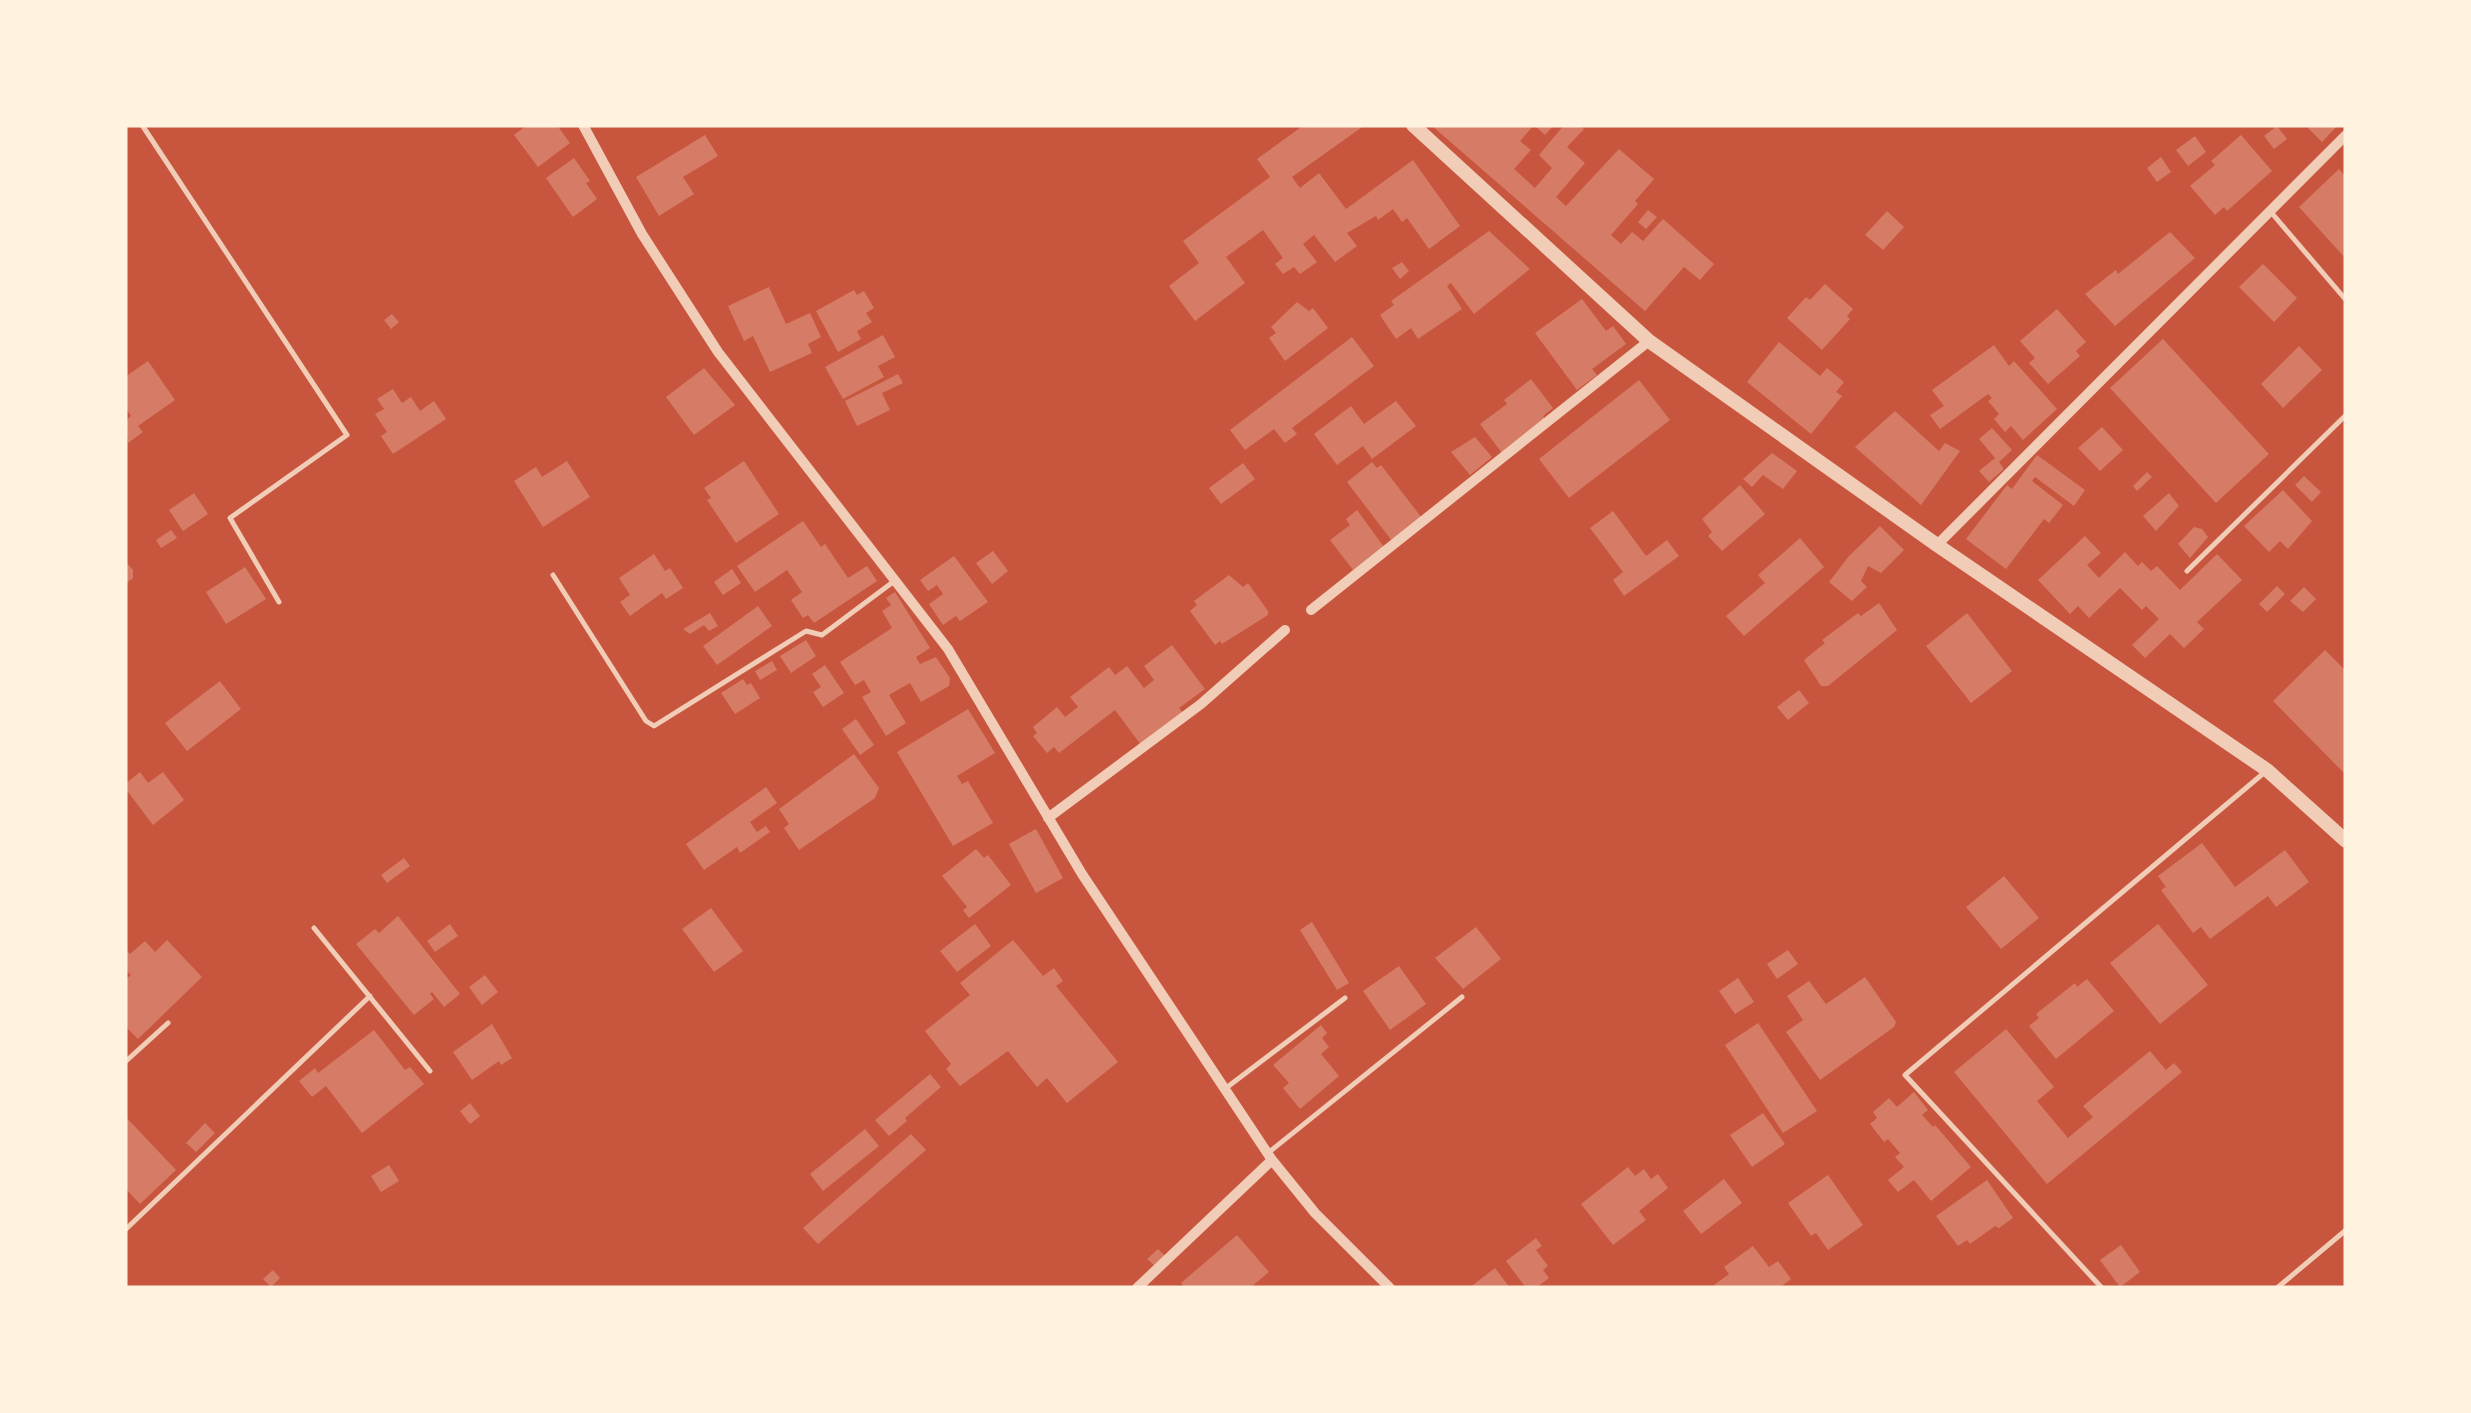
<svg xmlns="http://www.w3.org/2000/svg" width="2471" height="1413" font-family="Montserrat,sans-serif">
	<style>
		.building { fill: #d67c66 }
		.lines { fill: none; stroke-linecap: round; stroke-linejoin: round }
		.service { stroke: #f1ccb7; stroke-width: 5 }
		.minor { stroke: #f1ccb7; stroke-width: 10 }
		.tertiary { stroke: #f1ccb7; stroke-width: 14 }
	</style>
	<rect width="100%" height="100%" fill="#c8553d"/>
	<path class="building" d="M527,125H557L570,143L538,167L514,135Z
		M1304,125H1365L1292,177L1300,188L1319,173L1346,209L1413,160L1460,226L1429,249L1407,218L1402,222L1393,209L1378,220L1376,216L1347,233L1357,246L1335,262L1314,235L1303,244L1317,262L1300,274L1294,267L1283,274L1275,264L1283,258L1263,230L1226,257L1245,283L1195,321L1169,286L1199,263L1183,241L1270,177L1257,159Z
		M1431,125H1534L1520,141L1531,150L1514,169L1535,188L1552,168L1539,155L1564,125H1580L1584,129L1567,147L1585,163L1556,197L1566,206L1619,149L1654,179L1635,201L1638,204L1611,235L1621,244L1632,232L1643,241L1663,219L1714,264L1700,280L1684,267L1645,311Z
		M1534,125H1554L1545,135Z
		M2305,125H2338L2322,142Z
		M2277,126L2287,139L2274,149L2264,136Z
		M705,135L718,156L683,177L694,194L659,216L636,177Z
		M2241,135L2272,171L2227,211L2224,207L2215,215L2190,186L2215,165L2211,161Z
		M2195,136L2206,152L2188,166L2176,150Z
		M2161,157L2171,172L2157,182L2147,168Z
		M574,158L590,181L586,183L597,199L573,217L546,178Z
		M2339,169L2346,177V259L2299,207Z
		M1648,210L1657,217L1646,229L1638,222Z
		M1887,211L1904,227L1883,250L1865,235Z
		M1489,231L1530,269L1474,314L1451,283L1447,286L1462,309L1418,339L1411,328L1396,339L1380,315L1394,305L1391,301Z
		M2170,232L2195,258L2115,326L2085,294L2116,270L2118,274Z
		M1402,262L1409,271L1400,279L1392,268Z
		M2263,264L2297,298L2274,322L2239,287Z
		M1825,284L1853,309L1847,316L1850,319L1822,350L1787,318L1806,297L1810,300Z
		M769,287L786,324L810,313L821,337L808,344L812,353L770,372L753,336L744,341L728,306Z
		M854,290L857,295L864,291L874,308L866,313L872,322L857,331L861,339L838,352L816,311Z
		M1582,299L1606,331L1613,326L1626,344L1592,369L1597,375L1577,390L1535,333Z
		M1297,302L1309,311L1313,308L1328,328L1285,361L1269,338L1276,333L1271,327Z
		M2057,309L2086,342L2076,351L2080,356L2048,384L2029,363L2035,358L2020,341Z
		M392,314L399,322L391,329L384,320Z
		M883,335L895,357L878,366L884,377L843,399L825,367Z
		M1352,337L1374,366L1292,428L1297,434L1285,443L1274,429L1245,450L1230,430Z
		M2163,339L2269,454L2216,503L2110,388Z
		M1779,342L1820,376L1827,368L1844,382L1836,392L1842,396L1811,434L1747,382Z
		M1994,345L2009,366L2014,361L2057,409L2023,440L2011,426L2005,432L1994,419L1999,414L1988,401L1992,398L1988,394L1940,429L1930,415L1944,406L1932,390Z
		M2299,346L2322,370L2283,408L2261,384Z
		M148,361L175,400L138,426L143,432L128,443L125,421L131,416L125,407V377Z
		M704,368L735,405L694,435L666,397Z
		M898,374L903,383L882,393L890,410L857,426L845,401Z
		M1531,379L1553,408L1543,416L1546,420L1502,453L1480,424L1507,404L1504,400Z
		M1639,380L1670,420L1569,498L1539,459Z
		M393,389L402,403L411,397L420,411L434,401L446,419L393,454L381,436L387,432L375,414L384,409L377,399Z
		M1396,401L1416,426L1372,459L1363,446L1337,465L1314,434L1351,406L1364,424Z
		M1895,411L1939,451L1945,443L1960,451L1921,505L1855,447Z
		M2102,427L2123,450L2100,471L2078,448Z
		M1992,428L2012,450L1999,462L2004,469L1989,482L1979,471L1995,458L1979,439Z
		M1475,437L1492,457L1470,475L1451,452Z
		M1772,453L1797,471L1783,489L1763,475L1752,487L1743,479Z
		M2037,455L2085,490L2074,506L2035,477L2032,481L2063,505L2049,523L2044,519L2006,569L1966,539L2007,485L2012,489Z
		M567,461L590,497L543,527L514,481L536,467L542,477Z
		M744,461L779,514L736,543L707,500L711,498L704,488Z
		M1372,462L1377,468L1381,465L1422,518L1392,541L1347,482Z
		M1243,463L1255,479L1221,504L1209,488Z
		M2147,472L2152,477L2137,491L2133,486Z
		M2304,476L2321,492L2312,502L2295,485Z
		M1740,485L1765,514L1722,551L1708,536L1712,532L1702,519Z
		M2283,490L2312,521L2288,549L2280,541L2269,552L2244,526Z
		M194,493L208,514L183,531L169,510Z
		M2169,493L2179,506L2156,531L2143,516Z
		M1357,510L1384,547L1353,570L1330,540L1350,525L1346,519Z
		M1613,511L1646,556L1667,540L1679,556L1624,596L1613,580L1623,572L1590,528Z
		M803,521L821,547L825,544L848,578L867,566L877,581L814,623L808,615L803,618L791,600L802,592L787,570L755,592L737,566Z
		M1880,526L1904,550L1881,573L1868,566L1861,581L1867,587L1852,601L1829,582L1849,556Z
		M2194,527L2202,529L2208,537L2190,558L2178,544Z
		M171,530L177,538L161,548L156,540Z
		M2085,536L2101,553L2087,565L2099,578L2125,552L2138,566L2142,562L2151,571L2157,566L2180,590L2217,554L2242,580L2197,622L2204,629L2184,648L2170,634L2145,658L2132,645L2159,619L2146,606L2142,610L2120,588L2089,618L2078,606L2070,614L2038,580Z
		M1800,538L1824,567L1744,636L1726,616L1765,583L1758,575Z
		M993,551L1008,571L992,584L976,563Z
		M654,554L665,571L670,568L683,588L666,599L662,593L630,616L620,602L630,595L619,578Z
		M954,556L988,602L960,621L956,616L943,625L929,604L943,594L937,585L928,591L920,580Z
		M125,561L133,570V578L125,584Z
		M245,567L266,599L226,624L206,592Z
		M732,569L741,583L723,595L714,582Z
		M1229,575L1243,587L1248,583L1268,611V615L1222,644L1220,641L1215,645L1190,611L1197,605L1194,601Z
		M2277,586L2285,594L2267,612L2259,604Z
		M2304,587L2316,599L2303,612L2290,601Z
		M895,592L930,648L916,657L920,664L936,657L950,678L949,686L921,702L910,683L889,695L906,723L886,736L862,697L871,692L864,680L855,685L840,662L892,628L882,611L891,605L886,598Z
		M1879,603L1897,630L1828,686H1821L1804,660L1825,643L1822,640L1858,613L1861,616Z
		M758,606L772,626L717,665L703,646Z
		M710,613L718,626L709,631L704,625L690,634L683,629Z
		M1967,613L2012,671L1971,703L1926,646Z
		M806,640L816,656L791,673L780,656Z
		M1172,645L1205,689L1179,708L1184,714L1141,745L1115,710L1059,753L1054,747L1047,753L1033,736L1037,733L1033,727L1057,707L1065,717L1078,707L1070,697L1109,667L1115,675L1127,666L1144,688L1154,680L1144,666Z
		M2325,650L2346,671V775L2273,701Z
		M772,661L777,670L760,680L755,671Z
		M825,665L844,693L823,707L813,692L821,687L812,674Z
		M743,679L747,685L751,683L760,698L735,714L721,693Z
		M220,681L241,709L187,751L165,723Z
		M1799,690L1809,703L1788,720L1777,707Z
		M968,709L995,753L957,776L962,784L968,781L993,823L953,846L897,752Z
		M856,719L874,745L860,755L842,729Z
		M854,754L879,788L875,798L799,850L784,828L789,824L779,809Z
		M140,772L148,783L163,772L184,800L153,825L125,788V784Z
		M766,787L777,803L750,822L757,832L766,826L770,832L740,853L737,847L704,870L686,844Z
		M1036,829L1063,878L1036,893L1009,844Z
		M2202,843L2235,887L2285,850L2309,882L2276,907L2268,896L2210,939L2201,927L2193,933L2161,890L2166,887L2158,876Z
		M976,849L984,858L988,855L1011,885L969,918L963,910L967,907L942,876Z
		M404,858L410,866L387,883L381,875Z
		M2004,876L2039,918L2001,949L1966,907Z
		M711,908L743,951L714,972L682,929Z
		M398,916L460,994L444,1007L432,992L430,994L434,999L414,1015L356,944L375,929L379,933Z
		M1312,922L1349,983L1337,990L1300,930Z
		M450,924L458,936L435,952L427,941Z
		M975,924L991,946L957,972L940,951Z
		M2158,924L2208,985L2160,1024L2110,963Z
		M1476,927L1501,959L1463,989L1435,958Z
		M167,940L202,977L138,1039L125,1026V980L131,975L125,969V949L130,954L145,941L155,952Z
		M1013,940L1043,976L1054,968L1063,981L1056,986L1118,1062L1067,1103L1047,1078L1037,1087L1008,1051L960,1086L946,1069L951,1064L925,1031L970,995L960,983Z
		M1788,950L1798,964L1777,979L1767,964Z
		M1399,966L1426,1004L1390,1030L1363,991Z
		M485,975L498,992L482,1005L469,987Z
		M1865,977L1896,1022L1894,1027L1820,1080L1786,1032L1803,1020L1787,996L1809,981L1826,1004Z
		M1738,978L1754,1002L1735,1014L1719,991Z
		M2087,979L2114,1011L2056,1059L2029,1026L2039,1018L2036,1014L2075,983L2077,987Z
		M1758,1023L1817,1111L1783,1133L1725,1045Z
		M492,1024L512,1058L501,1065L499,1061L472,1080L453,1052Z
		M1321,1025L1327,1033L1322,1038L1329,1047L1321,1054L1339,1076L1300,1109L1283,1088L1289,1083L1273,1065Z
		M2006,1029L2054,1087L2037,1101L2068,1138L2093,1117L2083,1106L2150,1051L2166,1070L2174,1063L2182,1072L2047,1184L1954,1072Z
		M374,1030L405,1070L410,1067L424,1084L362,1133L326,1086L312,1097L299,1081L315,1068L318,1073Z
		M930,1074L941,1087L905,1118L907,1121L889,1136L875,1120Z
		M1914,1092L1928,1110L1922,1115L1933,1127L1935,1125L1971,1167L1931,1201L1914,1180L1898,1192L1888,1180L1904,1167L1895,1157L1900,1153L1888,1139L1884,1142L1870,1124L1877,1118L1873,1112L1889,1098L1897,1107Z
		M470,1103L480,1116L470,1124L460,1111Z
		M1763,1113L1785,1144L1752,1167L1730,1135Z
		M125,1116L176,1170L140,1204L125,1188Z
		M205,1123L215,1133L196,1152L186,1143Z
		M865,1129L879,1146L823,1191L810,1174Z
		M911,1134L926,1150L818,1244L803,1228Z
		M389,1165L399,1181L381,1192L371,1176Z
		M1628,1167L1635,1176L1644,1169L1651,1179L1658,1174L1668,1188L1639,1211L1646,1220L1613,1245L1581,1204Z
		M1828,1175L1863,1225L1828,1250L1816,1233L1811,1236L1788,1203Z
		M1724,1179L1742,1203L1701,1234L1683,1211Z
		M1987,1180L2013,1218L1999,1228L1995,1226L1970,1244L1967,1240L1958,1246L1936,1216Z
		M1237,1235L1269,1272L1250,1288H1185L1181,1283Z
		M1536,1238L1542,1246L1536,1250L1548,1266L1543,1270L1549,1278L1536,1288H1526L1506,1261Z
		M2121,1245L2140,1272L2120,1287L2100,1260Z
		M1753,1246L1769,1267L1778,1261L1791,1279L1779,1288H1710L1729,1274L1724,1267Z
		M1158,1249L1166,1257L1156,1267L1147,1259Z
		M1495,1268L1510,1288H1469Z
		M273,1270L280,1278L271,1287L263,1279Z"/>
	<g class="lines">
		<path class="service" d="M142,125L347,435L230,518L279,602
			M2270,211L2346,300
			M2187,571L2346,415
			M553,575L646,721L654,726L806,631L822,635L893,582
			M314,928L430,1071
			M125,1062L168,1023
			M1226,1088L1345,998
			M1268,1153L1462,997
			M125,1230L370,996
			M2102,1288L1905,1075L2265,772
			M2277,1288L2346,1230"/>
		<path class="minor" d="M583,125L642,234L718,352L948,649L1082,874L1272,1160L1315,1213L1390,1288
			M1937,545L2346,135
			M1311,610L1649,341
			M1048,818L1201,704L1285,630
			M1137,1288L1272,1160"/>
		<path class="tertiary" d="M1413,125L1649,341L1937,545L2267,770L2346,841"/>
	</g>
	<rect width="2471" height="1413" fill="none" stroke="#fff3e0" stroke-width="255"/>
</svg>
